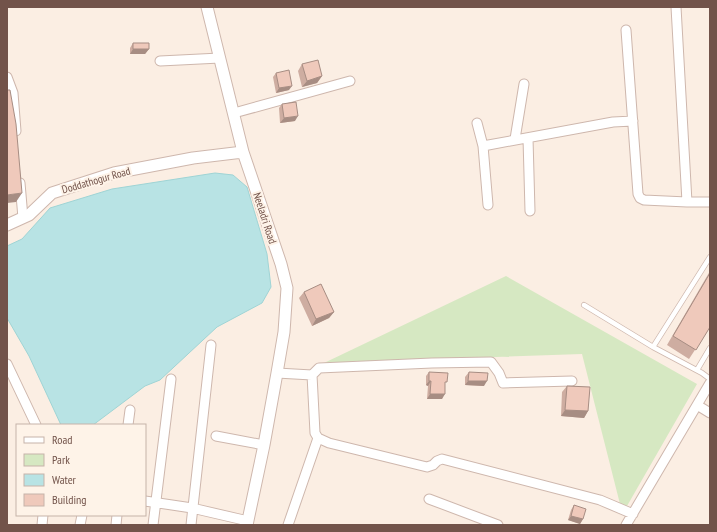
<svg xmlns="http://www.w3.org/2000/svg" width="717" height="532" font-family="'PT Sans Narrow',sans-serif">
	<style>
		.green { fill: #d6e8c2 }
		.water { fill: #b8e3e4; stroke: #9fd4d5 }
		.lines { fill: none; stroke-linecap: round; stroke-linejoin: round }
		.service-casing { stroke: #ceb7ad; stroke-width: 6 }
		.minor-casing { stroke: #ceb7ad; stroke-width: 11 }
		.tertiary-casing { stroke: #ceb7ad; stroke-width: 13 }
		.service { stroke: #fff; stroke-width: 4.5 }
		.minor { stroke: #fff; stroke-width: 9 }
		.tertiary { stroke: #fff; stroke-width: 11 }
		.wall { fill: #ceada1 }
		.shaded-wall { fill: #a78d83 }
		.building { fill: #efc9bb; stroke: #a78d83 }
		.labels { text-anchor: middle; stroke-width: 4; stroke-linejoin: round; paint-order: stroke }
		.street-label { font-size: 11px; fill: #72534a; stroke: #fef3e8 }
	</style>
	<rect width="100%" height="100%" fill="#fbeee3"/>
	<path class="green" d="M506,276L697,384L627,506L620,504L582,354L324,363Z"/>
	<path class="water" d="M215,173L233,175L247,187L267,254L271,287L262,303L217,327L160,380L145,386L93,425H61L29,356L7,318V246L22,239L50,208L112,189Z"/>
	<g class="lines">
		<defs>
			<path id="service" d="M584,305L653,347L702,373L710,379
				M653,347L710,257
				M697,370L710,348"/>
			<path id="minor" d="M676,7L687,202
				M626,30L638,194L640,198L644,200L687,202H710
				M160,61L220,58
				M7,77L13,93L16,131
				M234,113L350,81
				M477,123L483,146L488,205
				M528,138L530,211
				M515,139L524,84
				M483,146L613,122L633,121
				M20,183L23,218
				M7,364L36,425
				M277,373L312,375
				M572,381L503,383L499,373L491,362L432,363L319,368L312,375L315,433L318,438L329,443L427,467L433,465L437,461L442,459L600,500L633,514
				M697,405L710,413
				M128,425L130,410
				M216,436L264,445
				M429,499L498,525
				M145,501L192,508L248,521
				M42,525L43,515
				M80,525L82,515
				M116,525L117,515
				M153,525L171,379
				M191,525L211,345
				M288,525L318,438
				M626,525L710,383"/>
			<path id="tertiary" d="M207,7L243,152L281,264L287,288L284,332L277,373L264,445L247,525
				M7,225L29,215L52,193L114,173L193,158L243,152"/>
		</defs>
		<use href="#service" class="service-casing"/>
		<use href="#minor" class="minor-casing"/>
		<use href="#tertiary" class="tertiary-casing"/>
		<use href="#service" class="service"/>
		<use href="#minor" class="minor"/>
		<use href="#tertiary" class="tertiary"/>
	</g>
	<path class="wall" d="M133,43L149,49L145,54H130V48Z
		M302,64L322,76L317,83L302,87L298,71Z
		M276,73L289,90L276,93L273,77Z
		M282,104L295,121L280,123L279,108Z
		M710,271V327L689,359L667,345Z
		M304,292L334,312L329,318L312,326L299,298Z
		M429,372L445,385L442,399H427L428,386L426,385V376Z
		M469,372L484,386L465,385V377Z
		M567,386L588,411L584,418L561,416L562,392Z
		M574,505L583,519L580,524L568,520L571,510Z"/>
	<path class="shaded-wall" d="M133,49H149L145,54H130Z
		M322,76L317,83L302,87L307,81Z
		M292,86L289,90L276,93L279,88Z
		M298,116L295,121L280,123L284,118Z
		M22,193L16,202L7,203V195Z
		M334,312L329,318L312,326L316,319Z
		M429,381H431L428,386L426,385Z
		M468,381H487L484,386L465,385Z
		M430,394H445L442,399H427Z
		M565,410L588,411L584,418L561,416Z
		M571,516L583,519L580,524L568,520Z"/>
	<path class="building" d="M133,43H149V49H133Z
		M318,60L322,76L307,81L302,64Z
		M289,70L292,86L279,88L276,73Z
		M7,90H10L16,124L22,193L7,195Z
		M296,102L298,116L284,118L282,104Z
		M710,273V327L696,350L673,336Z
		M321,284L334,312L316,319L304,292Z
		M429,372L448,373L447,382H445V394H430L431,381H429Z
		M469,372L488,373L487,381H468Z
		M567,386L590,387L588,411L565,410Z
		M574,505L586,509L583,519L571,516Z"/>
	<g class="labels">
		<g class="street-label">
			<text transform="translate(96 180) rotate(-16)" y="4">Doddathogur Road</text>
			<text transform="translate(265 218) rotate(72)" y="4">Neeladri Road</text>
		</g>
	</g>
	<rect width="717" height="532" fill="none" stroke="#72534a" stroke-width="16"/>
	<rect x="16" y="424" width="130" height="92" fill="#fef3e8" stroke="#c6b3a9"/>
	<rect x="24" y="437" width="20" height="6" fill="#ffffff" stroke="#c6b3a9"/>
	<text x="52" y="444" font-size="12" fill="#72534a">Road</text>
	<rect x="24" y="454" width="20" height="12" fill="#d6e8c2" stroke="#c6b3a9"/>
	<text x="52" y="464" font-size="12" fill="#72534a">Park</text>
	<rect x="24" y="474" width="20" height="12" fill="#b8e3e4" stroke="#c6b3a9"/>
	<text x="52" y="484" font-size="12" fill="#72534a">Water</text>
	<rect x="24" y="494" width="20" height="12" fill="#efc9bb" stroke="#c6b3a9"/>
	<text x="52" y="504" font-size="12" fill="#72534a">Building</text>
</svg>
